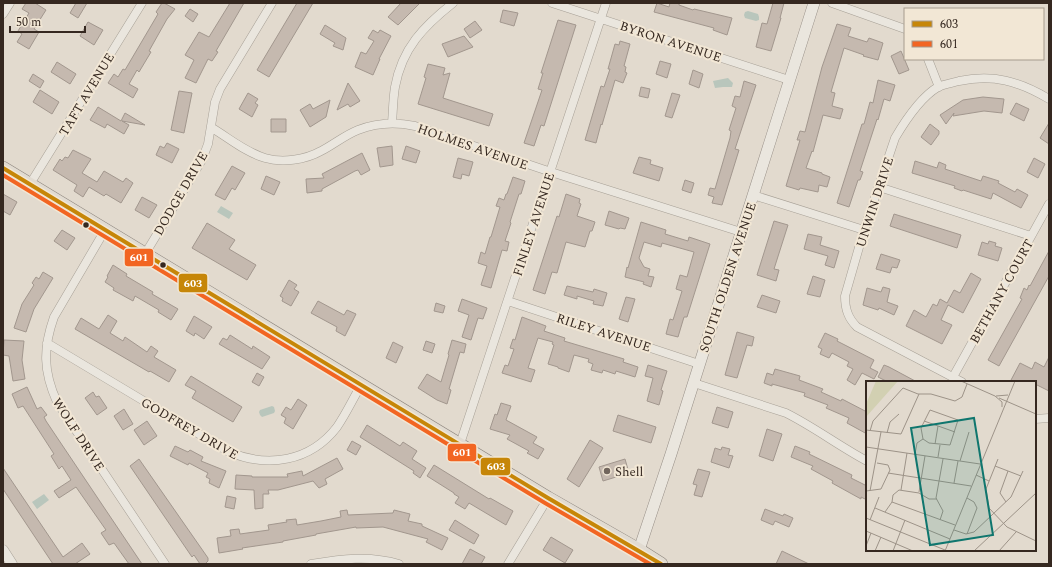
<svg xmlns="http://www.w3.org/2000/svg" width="1052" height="567" font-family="Spectral,serif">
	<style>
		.water { fill: #b9c6bc }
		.building { fill: #c5b9af; stroke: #a2978e }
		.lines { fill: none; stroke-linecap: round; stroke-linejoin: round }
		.minor-casing { stroke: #a7a096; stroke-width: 9 }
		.tertiary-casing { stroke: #a7a096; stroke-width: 11 }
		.secondary-casing { stroke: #978f87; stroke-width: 12 }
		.primary-casing { stroke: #8d857d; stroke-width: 14 }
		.minor { stroke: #eae6de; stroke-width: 8 }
		.tertiary { stroke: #eae6de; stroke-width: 10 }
		.secondary { stroke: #eae6de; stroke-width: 11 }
		.primary { stroke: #e1dbd1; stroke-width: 13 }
		.bus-1-casing { stroke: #f2e7d5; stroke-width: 7 }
		.bus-2-casing { stroke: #f2e7d5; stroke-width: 7 }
		.bus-1 { stroke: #c68608; stroke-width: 4 }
		.bus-2 { stroke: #f26522; stroke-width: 4 }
		.bus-dot { fill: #352820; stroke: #f2e7d5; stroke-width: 1.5 }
		.poi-dot { fill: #72665d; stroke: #f2e7d5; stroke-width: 1.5 }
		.labels { text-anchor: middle; stroke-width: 4; stroke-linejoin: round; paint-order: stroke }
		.street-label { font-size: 13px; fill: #352820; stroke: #f2e7d5 }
		.poi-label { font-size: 13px; fill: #352820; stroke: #f2e7d5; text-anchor: start }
		.inset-road { fill: none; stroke: #9d9388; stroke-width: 1 }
		.view { fill: #0f766e; fill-opacity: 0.15; stroke: #0f766e; stroke-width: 2 }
		.inset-edge { fill: none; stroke: #352820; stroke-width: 2 }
		.line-badge { stroke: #f2e7d5; stroke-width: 1.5 }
		.badge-label { font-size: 11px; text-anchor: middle; font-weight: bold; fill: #fff }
	</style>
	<rect width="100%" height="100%" fill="#e2dace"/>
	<path class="water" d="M748,11L758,14L759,17V20L756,21L745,18L744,15L745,12Z
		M728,78L733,83L732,87H723L715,88L713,81Z
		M221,206L233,213L229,219L217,212Z
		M272,406L274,407L275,411L274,413L262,417L260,415L259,412L260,410Z
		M44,494L49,500L37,509L32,502Z"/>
	<path class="building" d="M26,3H35L46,10L34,29L39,32L29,49L17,42L22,34L18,31L29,13L22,9Z
		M76,3H87L78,18L70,13Z
		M162,3H164L175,9L167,19L149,51L151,52L139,72L137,70L129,84L138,89L133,98L108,83L114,74L118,77L123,69L125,70L158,14L156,12Z
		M230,3H244L216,51L218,52L212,61L208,59L196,83L185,78L194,60L185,55L199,32L209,37Z
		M297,3H313L269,77L257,70Z
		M401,3H420L398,25L388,17Z
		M657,3L669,7L670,3H679V5L693,10L694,9L732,18L727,35L713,30L714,28L654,12Z
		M773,3H784L780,18H781L771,51L756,47L762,23L767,24Z
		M190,9L198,14L193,22L185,16Z
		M503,10L518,13L514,26L500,22Z
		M558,20L576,25L544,126L541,125L534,146L524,143L542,90L538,89L543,73H541Z
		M475,21L482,30L470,38L464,29Z
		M88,22L103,30L94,45L80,36Z
		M837,24L851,28L848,36L867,42L869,38L883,43L878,60L863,56L864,55L844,48L831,92L835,93L832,106L843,109L840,119L823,115L813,152L812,151L806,168L822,173V174L830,177L827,187L819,185L818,192L800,188L799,190L786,186L800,140H797L800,131L805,132L822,67Z
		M325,25L346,38L343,50L333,46L335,43L320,34Z
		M373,30L378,33L380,30L391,36L379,59H380L373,75L355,67L361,52L366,54L374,41L368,38Z
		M464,36L473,47L448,57L442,44Z
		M620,41L630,44L624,66L626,67L625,72L627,73L623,83L615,80L602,125L601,124L596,143L585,140L601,86L604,87L610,69H608L615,44L619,45Z
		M901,51L909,70L899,74L891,56Z
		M660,61L671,64L667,78L656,74Z
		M57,62L76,74L70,84L51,72Z
		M428,64L445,68L443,75L450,73L443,98L493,114L489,126L418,104L426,78L424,77Z
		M693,70L703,74L699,88L689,84Z
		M33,74L44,81L40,88L29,81Z
		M878,80L895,85L890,101L884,99L878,120L877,119L860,171L863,172L860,180H858L849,207L837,203L862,124H864L870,102L873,103Z
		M744,81L756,85L735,149L739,150L722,205L712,203L714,197L708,195L710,188L715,189L730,138L731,131L729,130L736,108L732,106L735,96L740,97Z
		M348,83L360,101L350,107L348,104L337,110Z
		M641,87L650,89L648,98L639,96Z
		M40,90L59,102L52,114L33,102Z
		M179,91L192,93L184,133L171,130Z
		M248,93L258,99L255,103L258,105L252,117L239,109Z
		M672,93L680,95L672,118L665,116Z
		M983,97L1004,99L1002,113L984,111L953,116L954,113L946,124L940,115L963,100Z
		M330,100L326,117L310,127L300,110L310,104L313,109Z
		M1016,103L1029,109L1024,121L1010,114Z
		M98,107L121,121L125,113L145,125L122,121L129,125L124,134L107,124L105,128L90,120Z
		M271,119H286V132H271Z
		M1049,123V144L1040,138Z
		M930,124L939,131V134L931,145L921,137Z
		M167,143L179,149L172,163L156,155L160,146L164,148Z
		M392,146L393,165L380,167L377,148Z
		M406,146L420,151L416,163L402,159Z
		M73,150L91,159L82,173L97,182L104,171L123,182L126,178L133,183L121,203L106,194L104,196L89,187L83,197L74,191L77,185L53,170L60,159L62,161L65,157L68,158Z
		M362,153L370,170L361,175L358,170L355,171L322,189V191L307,193L306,179L324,178L322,174Z
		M639,157L651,160L650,164L663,168L659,181L633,173Z
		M458,158L473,162L469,176L462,174L461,179L453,177Z
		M1034,158L1045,164L1038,178L1027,172Z
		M915,161L937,168L939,162L946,165L945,169L981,181L983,176L999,181L998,183L1015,192L1017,189L1028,195L1021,208L993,193L991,199L963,190L962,191L954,188L955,186L912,173Z
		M232,166L245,173L235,190L232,188L225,200L215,195Z
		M266,176L280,182L274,195L261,189Z
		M513,177L525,181L521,194H519L510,222L511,223L505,241L509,242L507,251L502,250L491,288L481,285L487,266L478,263L481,252L485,254L490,237H491L500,207L496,206L499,198L504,200L506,194H507Z
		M685,180L694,183L691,193L682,190Z
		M3,194L17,202L10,215L3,211Z
		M566,194L580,199L579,203L581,204L577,216L595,222L592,231H590L585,247L566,242L557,273L552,272L545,294L533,290L557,216L559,217Z
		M142,197L157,205L149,218L135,210Z
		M609,211L629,218L625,229L620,228L619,229L605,225Z
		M894,214L961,235L957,248L890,226Z
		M774,221L788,225L774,269L779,270L776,281L757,275Z
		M641,222L666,230L665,234L688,241L689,237L710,244L687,317H684L678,337L666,334L670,319L673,320L682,291L676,289L680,275L687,277L694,252L662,243L661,247L644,242L639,258L644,267L650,269L648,276L654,277L651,287L643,284L644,282L625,277L627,267L628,268Z
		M207,223L235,240L229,249L256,265L247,280L192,248Z
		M62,230L75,238L67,250L54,241Z
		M808,234L822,237L820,245L839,251L834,268L825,265L828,256L804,249Z
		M989,241L996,243L995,246L1002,248L998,261L978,255L982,242L988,244Z
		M1049,251V276L999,366L988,360L1022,299L1020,298L1024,288L1027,290L1029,285L1030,286Z
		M881,254L900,260L897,268L892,267L890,273L876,269Z
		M113,265L127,274L126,276L153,292L152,294L178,309L171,320L158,312L159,310L135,296L133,301L113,290L114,288L105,282L108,277L107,276Z
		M43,272L53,278L34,309L26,332L14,328L22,304L34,285L32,283L36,277L39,279Z
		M971,273L981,279L963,313L948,305L941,320L952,325L942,344L906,326L914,310L926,317L933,304L937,306L940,299L947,303L954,290L960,293Z
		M813,276L825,280L820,297L807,294Z
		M289,280L297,285L294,289L299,292L291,306L282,301L283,298L280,296Z
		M567,286L593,292L594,289L607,293L603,306L593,304L594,301L577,296V299L564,295Z
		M883,287L890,289L887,302L898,306L894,315L879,308L878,310L863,305L867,288L881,292Z
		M762,295L780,301L776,313L757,307Z
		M626,297L635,299L628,322L619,319Z
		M462,299L487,308L483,319L478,318L471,340L462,337L469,315L458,311Z
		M318,301L344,315L347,310L356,314L345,336L336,331L337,327L311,313Z
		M436,303L445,306L443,313L434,311Z
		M108,315L117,321L110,333L123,341L125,337L147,352L151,346L158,351L154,357L176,370L169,382L150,371L149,372L75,329L81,318L99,329Z
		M194,316L212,327L204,339L195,333L194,336L186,331Z
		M522,317L546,326L544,331L565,338L564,341L624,359L623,362L638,367L635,377L616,371L615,374L603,370L602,373L591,370L593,364L588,362L589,359L574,355L569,372L558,368V367L548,364L554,345L552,344L553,342L538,338L528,368L535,370L531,382L502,373L505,365L508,366L514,349L510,348L513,339L515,340Z
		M737,332L754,337L752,346L747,345L737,378L725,375Z
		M825,333L838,339L837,341L874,360L870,368L878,372L874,379L862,373L855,385L847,380L853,369L847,366L849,362L832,353L829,358L820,354L822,349L818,347Z
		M230,335L252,349L253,346L270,357L262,369L219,344L223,338L227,340Z
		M4,340L24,341L22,360L25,379L13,381L9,356L3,355Z
		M452,340L466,344L464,353L460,352L449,389L451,390L447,404L437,400L418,388L427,374L441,382L449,355L448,354Z
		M426,341L435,344L432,353L423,350Z
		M393,342L403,347L396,363L386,358Z
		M1049,357V391L1035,384V382H1010L1020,363L1032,369L1035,362L1044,367Z
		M648,365L667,371L661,390L663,391L659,405L647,401L653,378L645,376Z
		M884,365L889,367L917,382H888L878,377Z
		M775,369L800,376L799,380L823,389L821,392L841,401L842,399L867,412V434L847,423L849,418L826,408L828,405L804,396L805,393L772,384V386L764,383L767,373L773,375Z
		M257,373L264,377L259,386L252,382Z
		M191,376L242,407L233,422L192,398L196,391L185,385Z
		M27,387L37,409L41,407L47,415L44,417L46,421L142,564H129L114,543L109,545L101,533L106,530L76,487L59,498L54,491L71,480L62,466L59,469L51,456L54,454L23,406L18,408L12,394Z
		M93,392L96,397L99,396L107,408L97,415L85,398Z
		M298,399L307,405L293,429L284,423L286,418L281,415L286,407L291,410Z
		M501,403L511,406L506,420L537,437L533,443L544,449L538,459L527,453L529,451L507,439L510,435L490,429L495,414L497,415Z
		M717,407L733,412L728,428L712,423Z
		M124,409L133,424L123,430L114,416Z
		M618,415L656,427L651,443L613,431Z
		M147,421L157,436L144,445L134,430Z
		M367,425L400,446L403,442L417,451L412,459L426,468L420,478L413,473L414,471L360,437Z
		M767,429L782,434L773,461L759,456Z
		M590,440L603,448L579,487L567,479Z
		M352,441L361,446L356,455L347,450Z
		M175,446L188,452L190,450L203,457L201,461L226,471L219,488L209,483L210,479L206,477L208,473L189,463L188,465L170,456Z
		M795,446L810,452L809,454L852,475L851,478L867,486V500L861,497V499L832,483L833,481L811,469L813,466L791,457Z
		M722,447L730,449L728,455L733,456L729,468L711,462L715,448L721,450Z
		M337,458L343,469L325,479L327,484L319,488L313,481L278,490H268L269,494H263V508L255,509L254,490L235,489L236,475L252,476V477H288L287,474L302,471L303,476Z
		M139,459L208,558V561L205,564H200L194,555L192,557L130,466Z
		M625,459L629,473L603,481L599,467Z
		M434,465L489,499L490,498L513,511L506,525L469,503L465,509L455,503L459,497L454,494V493L427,476Z
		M3,468L63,557L82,543L90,554L75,564H53L3,489Z
		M698,469L710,472L702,497L694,495L697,485L693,484Z
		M227,496L236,498L234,509L225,507Z
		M765,509L783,516L784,514L793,518L789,527L775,521L773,525L761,520Z
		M347,510L348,515L393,513L394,510L410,514L408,521L422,524V526L448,538L442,550L426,542L428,539L383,527L356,528V527L316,534V535L283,541V542L242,548L243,549L219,553L217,538L231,536L230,530L239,529L240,534L269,530L268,525L287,522L286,520L296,519L297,525L321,521L341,517L340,511Z
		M455,520L479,535L474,544L449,530Z
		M551,537L573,550L565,563L543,550Z
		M470,549L485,557L481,564H462Z
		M782,551L809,564H776Z"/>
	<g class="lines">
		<defs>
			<path id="minor" d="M552,3L789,80
				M832,3L905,29
				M3,14L10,3
				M928,59L939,87
				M392,123C393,111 393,99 395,87C402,48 424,26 453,3
				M212,128C229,138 245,152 265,158C282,163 305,160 321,151C333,145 345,135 358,130C376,123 396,122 415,126L551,172L741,232
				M30,184L142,3
				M879,187L1031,236
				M753,195L864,230
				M105,230L54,317C43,348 43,371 57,402L165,564
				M145,254L202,160L208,144L215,102L220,89L272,3
				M508,301L699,364
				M47,343L229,452C268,468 310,462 337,427C346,414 353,399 361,385
				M953,377L1049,204
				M962,382L857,327C848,318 845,309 845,296L864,230L895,138C905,121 921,97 938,87C944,84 952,83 959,81C993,74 1019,81 1049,99
				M694,383L786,413C814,427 839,446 867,461
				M1035,419L1049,418
				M460,444L606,3
				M311,564C341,559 370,555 399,564
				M508,564L548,498"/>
			<path id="tertiary" d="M3,550L12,564"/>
			<path id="secondary" d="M639,550L671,454L814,3"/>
			<path id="primary" d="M3,168L548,498L639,550L661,564"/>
		</defs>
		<use href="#minor" class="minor-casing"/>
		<use href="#tertiary" class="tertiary-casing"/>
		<use href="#secondary" class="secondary-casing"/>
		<use href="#primary" class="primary-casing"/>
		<use href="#minor" class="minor"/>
		<use href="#tertiary" class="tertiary"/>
		<use href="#secondary" class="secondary"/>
		<use href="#primary" class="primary"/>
		<defs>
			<path id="bus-1" d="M3,168L548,498L661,564"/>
			<path id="bus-2" d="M3,175L545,503L650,564"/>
		</defs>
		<use href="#bus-1" class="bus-1-casing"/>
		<use href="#bus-2" class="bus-2-casing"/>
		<use href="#bus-1" class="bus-1"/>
		<use href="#bus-2" class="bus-2"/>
	</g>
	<g class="bus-dot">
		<circle cx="86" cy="225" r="3.5"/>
		<circle cx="163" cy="265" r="3.5"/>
	</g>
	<circle class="poi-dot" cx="607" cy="471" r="4"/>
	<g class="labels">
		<g class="street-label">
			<text transform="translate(671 41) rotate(18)" y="5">BYRON AVENUE</text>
			<text transform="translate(86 94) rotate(-59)" y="5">TAFT AVENUE</text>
			<text transform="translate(473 146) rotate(19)" y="5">HOLMES AVENUE</text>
			<text transform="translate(180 193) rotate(-60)" y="5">DODGE DRIVE</text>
			<text transform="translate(874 202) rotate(-72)" y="5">UNWIN DRIVE</text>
			<text transform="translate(533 224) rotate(-72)" y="5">FINLEY AVENUE</text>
			<text transform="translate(727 277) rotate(-72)" y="5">SOUTH OLDEN AVENUE</text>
			<text transform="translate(1001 291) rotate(-61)" y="5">BETHANY COURT</text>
			<text transform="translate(604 332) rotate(18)" y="5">RILEY AVENUE</text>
			<text transform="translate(190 428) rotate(30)" y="5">GODFREY DRIVE</text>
			<text transform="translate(79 434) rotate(57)" y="5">WOLF DRIVE</text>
		</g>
		<g class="poi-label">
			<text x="615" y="476">Shell</text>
		</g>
	</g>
	<g transform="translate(866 381)">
		<rect width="170" height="170" fill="#e2dace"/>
		<path d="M10,0H32L0,36V23Z" fill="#d2d0b2"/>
		<path class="inset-road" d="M95,0L129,15M129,15L136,21V26M130,15L142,14M133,17L170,33M64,29L92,39L84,64L63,62L57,58L55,47ZM58,40L89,51M0,49L35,53L53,13M4,50L7,40L37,7L52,13H65L89,20L96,16L101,3M21,52L24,41L33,33M69,63L72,45M0,66L114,83M49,73L51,62L57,58M72,76L74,64M132,78L120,108L123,127L141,146L170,160M94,80L103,51M129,85L155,95M22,92L105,105M110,94L123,100M88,102L92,80M35,109L41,72M0,110L15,108L24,89L22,84L11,82M4,110L15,51M53,111L59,75M101,117L108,121L111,127L101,153M26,121L89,144M140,121L134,112L142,90M9,127L84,158M19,131L26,121L27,114L33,109L53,112L63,118H71M0,137L79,169M4,139L13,116M74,139L77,130L70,117L77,78M88,149L100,153L108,151L145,116L157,90M0,150L47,170M0,165L5,152M9,170L15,156M27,170L39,139M79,170L149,0M108,170L170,112M133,170L150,151"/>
		<path class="view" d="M108,37L127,154L64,164L45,47Z"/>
		<rect width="170" height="170" class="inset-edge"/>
	</g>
	<g class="line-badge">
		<rect x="124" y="248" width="30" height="19" rx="4" fill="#f26522"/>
		<rect x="178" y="273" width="30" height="20" rx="4" fill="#c68608"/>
		<rect x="447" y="443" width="30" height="19" rx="4" fill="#f26522"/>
		<rect x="480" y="457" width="31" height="19" rx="4" fill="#c68608"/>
	</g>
	<g class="badge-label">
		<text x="139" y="261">601</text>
		<text x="193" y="287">603</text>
		<text x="462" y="456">601</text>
		<text x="496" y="470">603</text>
	</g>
	<rect width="1052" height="567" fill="none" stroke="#352820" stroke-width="8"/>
	<rect x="904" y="8" width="140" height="52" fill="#f2e7d5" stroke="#a69b8d"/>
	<rect x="912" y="21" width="20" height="6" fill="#c68608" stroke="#a69b8d"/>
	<text x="940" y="28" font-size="12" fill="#352820">603</text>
	<rect x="912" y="41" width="20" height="6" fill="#f26522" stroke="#a69b8d"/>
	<text x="940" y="48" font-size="12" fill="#352820">601</text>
	<path d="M10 26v6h75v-6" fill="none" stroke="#352820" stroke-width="2"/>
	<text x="16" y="26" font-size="12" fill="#352820" stroke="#f2e7d5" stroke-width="3" paint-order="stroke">50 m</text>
</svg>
